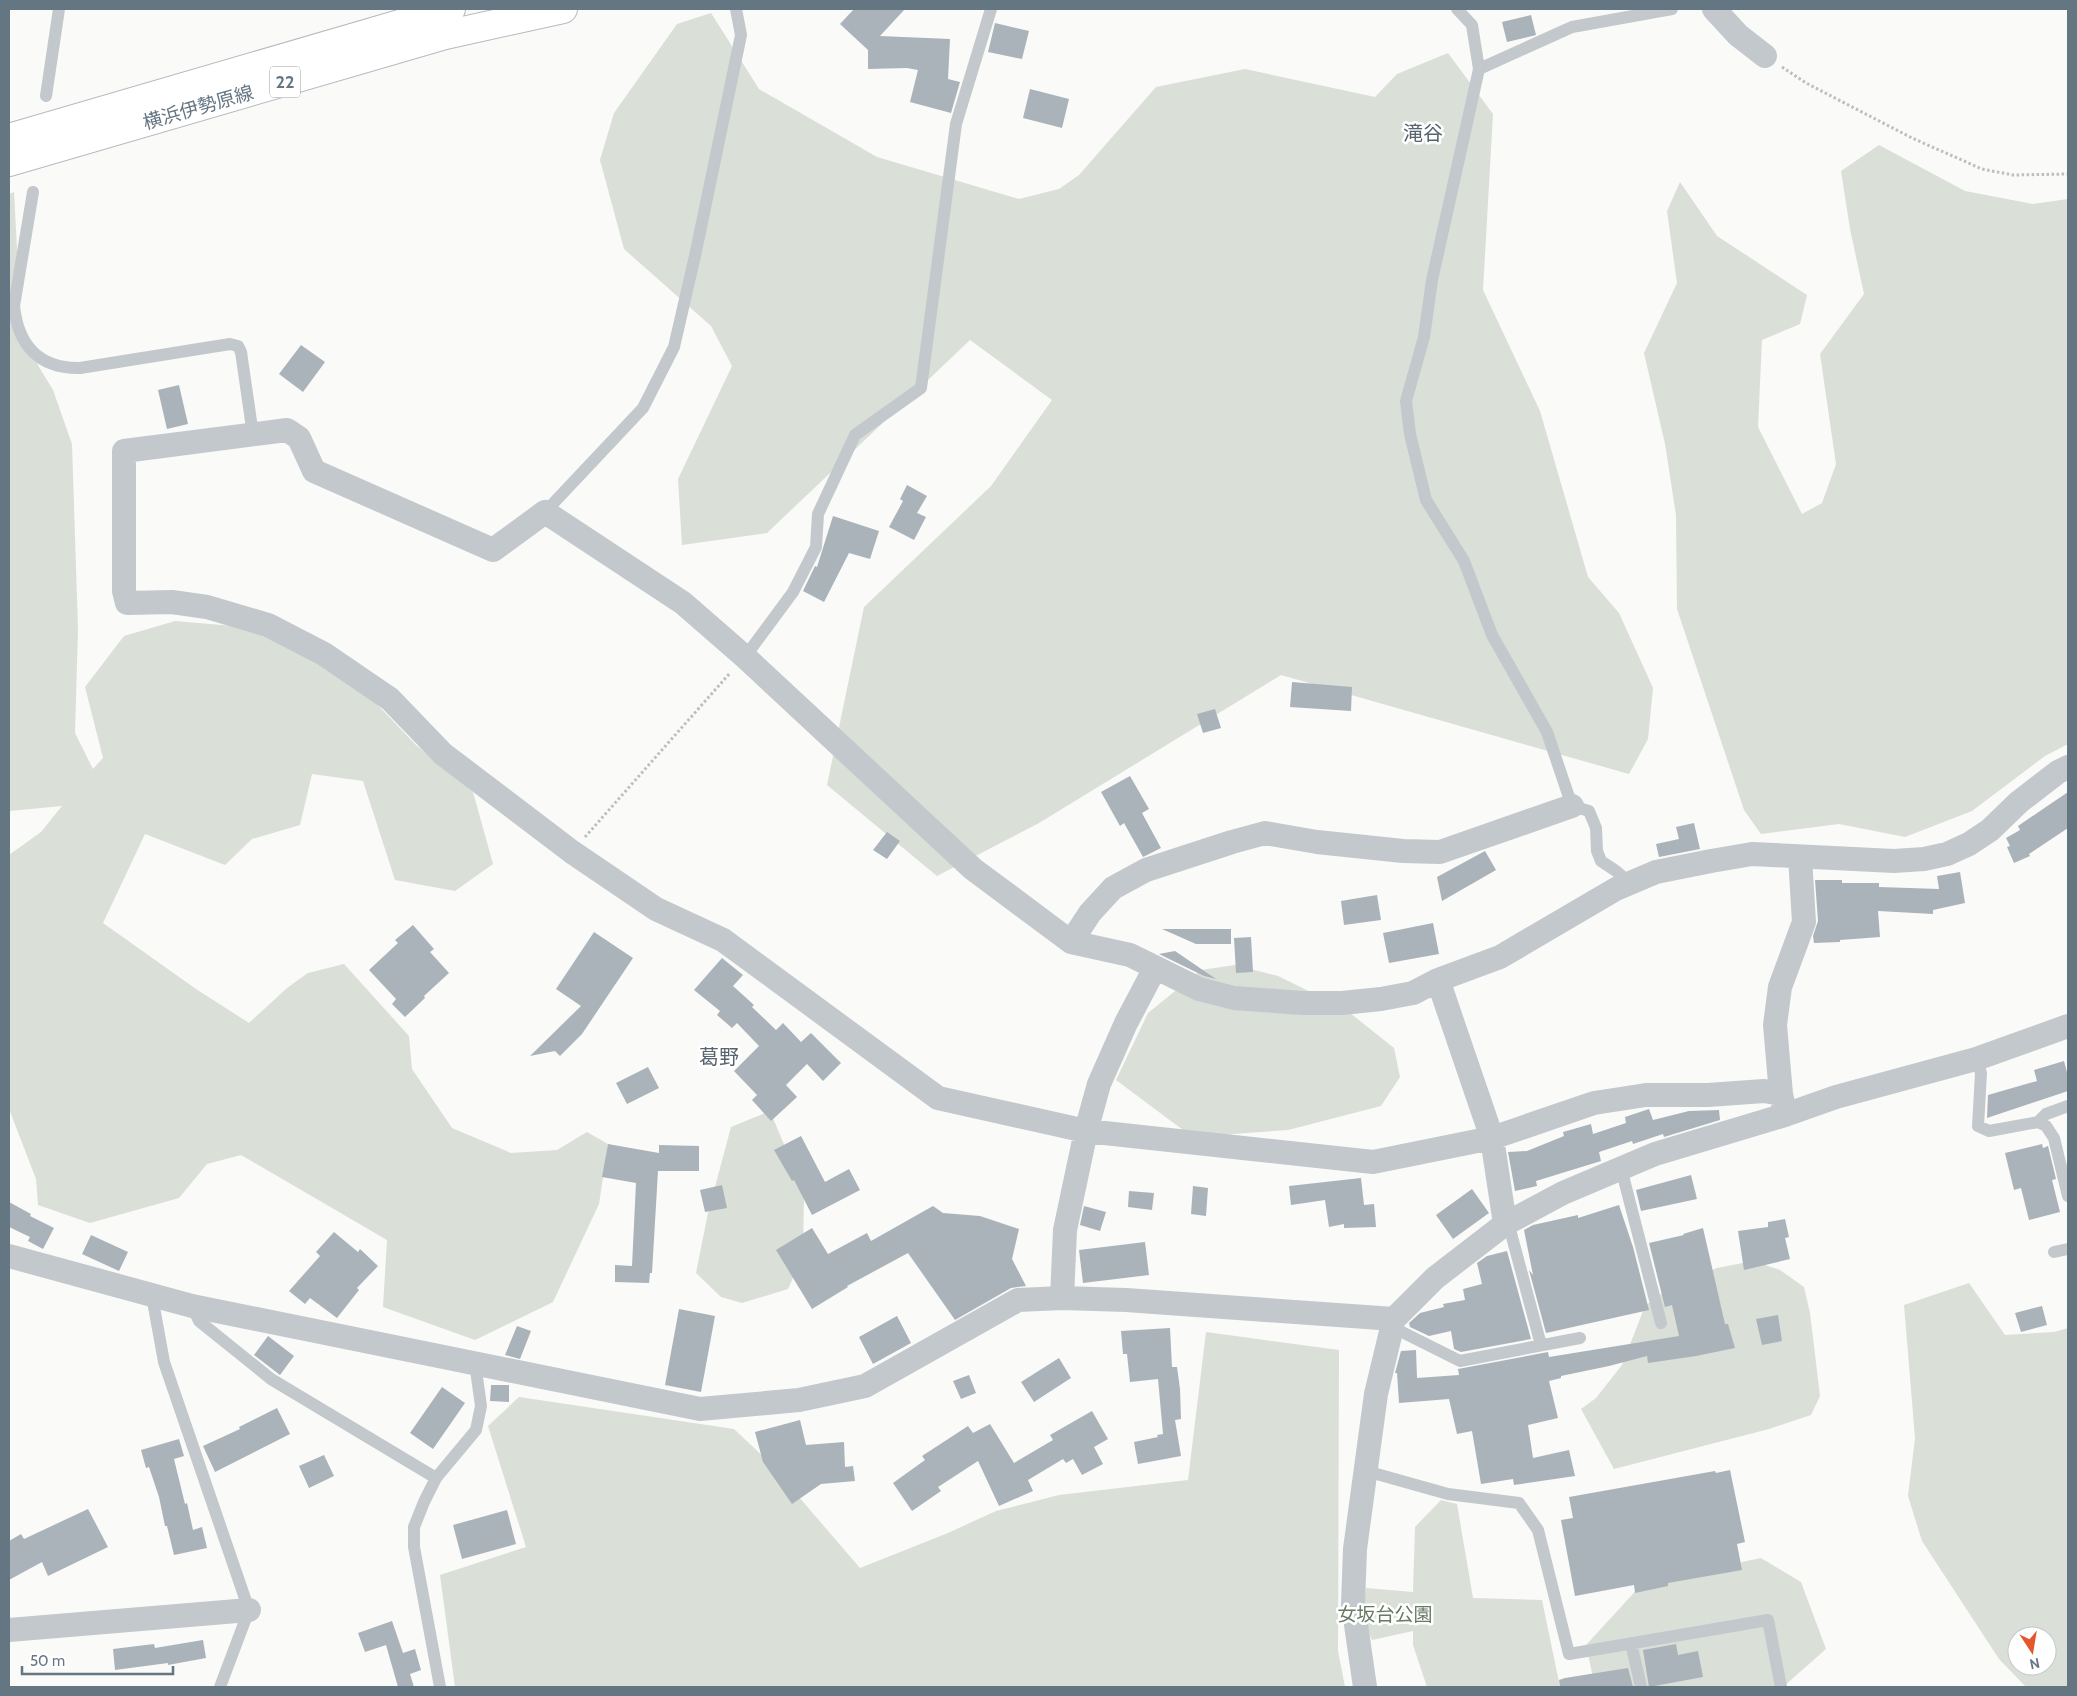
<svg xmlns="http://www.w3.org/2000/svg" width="2077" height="1696" font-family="Cabin,'Noto Sans JP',sans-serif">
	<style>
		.green { fill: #dadfd7; fill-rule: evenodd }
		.building { fill: #aab3b9 }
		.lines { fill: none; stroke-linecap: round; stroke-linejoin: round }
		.primary-casing { stroke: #b5babe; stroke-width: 30 }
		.path { stroke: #bbbfc2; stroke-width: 3; stroke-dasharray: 2.5 2.5; stroke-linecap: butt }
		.lane { stroke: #c3c8cc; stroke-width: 12 }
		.street { stroke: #c3c8cc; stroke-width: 24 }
		.primary { stroke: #fff; stroke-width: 28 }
		.labels { text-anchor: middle; stroke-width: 5; stroke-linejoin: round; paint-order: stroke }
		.shield { fill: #fff; stroke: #939fa8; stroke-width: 1 }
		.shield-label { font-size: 18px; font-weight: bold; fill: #657683 }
		.street-label { font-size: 19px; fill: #657683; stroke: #fff }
		.park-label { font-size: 19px; fill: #687a64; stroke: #fff }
		.neighbourhood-label { font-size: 20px; fill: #57646e; stroke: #fff }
	</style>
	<rect width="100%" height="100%" fill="#fafaf8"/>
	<path class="green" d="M711,13L759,89L877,157L1019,199L1059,189L1079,175L1156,87L1245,69L1375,97L1397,74L1448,53L1493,114L1483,290L1540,411L1588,577L1619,613L1653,688L1648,739L1629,774L1281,675L1039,823L937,876L827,785L864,607L991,486L1052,400L970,340L767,533L682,545L678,479L732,366L711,326L624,249L600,160L614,113L677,24Z
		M1879,145L1965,191L2033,204L2068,199V744L2045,756L1972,811L1905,837L1839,824L1761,834L1744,810L1677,609L1676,515L1665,444L1644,353L1677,283L1667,211L1680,182L1717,236L1807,295L1800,324L1762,340L1758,427L1802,514L1822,503L1836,464L1820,354L1864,294L1850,229L1841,171Z
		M14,192L21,326L39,367L53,390L72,444L78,629L75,733L93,769L103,758L85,687L124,636L175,621L278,630L351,677L416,745L473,792L493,864L455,891L395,880L363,781L312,774L300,825L252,839L225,865L145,834L103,923L196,989L249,1023L287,988L308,973L344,964L409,1036L412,1069L452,1128L511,1153L557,1150L587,1132L608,1144L599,1204L553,1302L475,1340L383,1307L387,1240L241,1155L207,1164L179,1198L90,1223L38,1205L36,1179L9,1109V855L41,832L62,806L9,811V194Z
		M1235,965L1278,976L1345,1009L1394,1048L1400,1077L1381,1106L1288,1130L1219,1135L1183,1130L1116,1080L1148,1013L1201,970Z
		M770,1111L804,1192L803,1256L788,1289L742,1303L721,1297L696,1273L708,1213L731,1127Z
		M1753,1261L1780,1270L1804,1287L1810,1313L1820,1396L1811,1415L1769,1429L1614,1469L1581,1409L1596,1398L1622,1365L1645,1306L1673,1285L1717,1268Z
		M1969,1283L2005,1335L2054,1332L2068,1328V1687H2026L1999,1659L1922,1541L1908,1496L1915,1438L1904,1305ZM2017,1636H2047V1666H2017Z
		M1206,1332L1339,1350L1338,1651L1345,1687H455L440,1575L526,1547L488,1426L519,1397L734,1429L767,1460L860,1568L948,1533L996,1511L1059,1495L1188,1480Z
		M1441,1500L1457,1504L1473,1598L1542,1600L1560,1687H1427L1413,1645V1631L1372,1640L1361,1617L1366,1588L1413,1592L1415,1527Z
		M1761,1558L1801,1582L1826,1649L1783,1687H1595L1586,1645L1643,1583Z"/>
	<path class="building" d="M854,9H905L880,36L950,39L948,79L960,82L951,113L910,102L918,70L907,68L868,69V50L840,24Z
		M1531,15L1536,35L1507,42L1502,22Z
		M995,23L1029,31L1022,59L988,52Z
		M1030,89L1069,99L1062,128L1023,118Z
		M301,345L325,362L303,392L279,374Z
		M179,385L188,424L167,429L158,390Z
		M907,485L927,496L917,513L926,517L914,540L889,527L903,501L900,499Z
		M833,516L879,531L870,559L849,553L824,602L803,591L815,566L817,567Z
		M1292,682L1352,687L1351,711L1290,707Z
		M1215,709L1221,728L1203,733L1197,714Z
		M1130,776L1149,809L1142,813L1161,848L1143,857L1124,823L1120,826L1101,792Z
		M2068,792V828L2029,854L2030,856L2014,863L2007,847L2010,846L2006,838L2020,830L2018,826Z
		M1694,823L1700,849L1659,857L1656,844L1679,839L1676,827Z
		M887,832L900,841L887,859L873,850Z
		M1485,851L1496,870L1442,901L1437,877Z
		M1960,872L1965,903L1933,910V914L1878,911L1880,937L1840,940V942L1814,943L1813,936L1818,921L1815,880H1842V883H1879V887L1939,889L1937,876Z
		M1377,895L1381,920L1344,925L1341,901Z
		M1433,923L1439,954L1389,963L1383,933Z
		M413,925L434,949L430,952L449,973L424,996L425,998L405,1017L392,1004L396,999L369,970L398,943L395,940Z
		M1162,929H1231V944H1196Z
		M594,932L633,958L582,1034L560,1056L555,1051L530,1056L581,1006L556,989Z
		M1251,937L1253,972L1236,973L1234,938Z
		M1175,951L1216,979L1204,976L1159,954Z
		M722,958L743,975L733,986L754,1005L752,1007L776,1030L783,1023L801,1042L811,1033L841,1063L823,1081L807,1064L786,1085L797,1097L771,1121L752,1100L757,1095L734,1071L759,1046L737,1023L732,1028L717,1015L720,1011L694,990Z
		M2064,1061L2068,1076V1091L1987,1118L1988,1095L2037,1081L2034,1070Z
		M648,1067L659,1088L627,1104L616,1083Z
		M1649,1109L1653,1120L1689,1111L1719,1110L1720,1120L1664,1137L1663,1134L1633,1144L1632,1141L1599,1152L1601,1161L1536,1181L1537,1186L1515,1191L1508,1152L1527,1151L1564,1136L1563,1132L1591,1124L1593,1134L1626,1123L1625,1117Z
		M801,1136L825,1182L849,1169L860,1190L812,1215L794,1180L792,1181L774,1150Z
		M608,1144L659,1153V1145L699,1146V1171H658L652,1273H650L649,1283L615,1282V1265L632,1266L636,1183L602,1177Z
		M2042,1144L2043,1148L2048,1146L2056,1179L2052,1180L2060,1212L2029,1220L2021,1188L2014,1190L2005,1153Z
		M1691,1175L1697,1199L1641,1211L1636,1190Z
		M1361,1178L1364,1205L1374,1204L1376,1227L1344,1228V1224L1329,1227L1325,1200L1291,1205L1289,1186Z
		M722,1185L727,1208L705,1212L700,1190Z
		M1193,1186L1208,1188L1206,1216L1191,1214Z
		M1472,1189L1489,1213L1453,1239L1436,1215Z
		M1129,1191L1154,1193L1152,1210L1128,1207Z
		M9,1202L31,1214L30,1216L54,1228L43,1249L28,1241L30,1237L9,1227Z
		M1619,1205L1633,1247L1649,1310L1546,1333L1529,1270L1533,1275L1524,1230L1533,1225L1578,1215V1218Z
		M933,1206L943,1213L980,1216L1019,1229L1012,1259L1026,1286L1011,1288L955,1320L908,1253L847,1286L848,1287L812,1309L776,1250L812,1228L828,1254L867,1233L871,1241Z
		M1084,1206L1106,1212L1100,1231L1080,1225Z
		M1785,1219L1789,1237L1785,1238L1790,1259L1744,1270L1738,1231L1768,1227V1222Z
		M1703,1228L1725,1324H1728L1735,1348L1696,1356L1648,1363L1647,1356L1609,1366L1561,1376V1378L1549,1381L1558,1418L1528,1425L1533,1458L1569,1450L1575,1476L1514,1485L1513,1479L1481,1484L1472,1431L1457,1434L1449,1399L1399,1403L1397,1373H1395L1401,1351L1416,1350L1417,1378L1459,1375L1458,1369L1548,1352L1549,1357L1679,1336L1672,1305L1665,1307L1649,1243L1684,1235L1683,1234Z
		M334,1232L358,1252L360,1249L378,1266L357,1288L359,1290L337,1318L310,1298L305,1304L289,1291L320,1256L316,1252Z
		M91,1235L128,1252L119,1271L82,1254Z
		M1145,1242L1149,1275L1083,1283L1079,1250Z
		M1507,1251L1531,1339L1461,1352L1454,1349L1451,1331L1429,1336L1410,1327L1409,1323L1420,1313L1444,1307L1443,1304L1465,1300L1463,1289L1482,1284L1477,1263L1487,1256Z
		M2042,1306L2047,1325L2021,1332L2015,1313Z
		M679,1309L715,1316L701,1392L665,1385Z
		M1778,1315L1782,1341L1762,1345L1756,1319Z
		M897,1316L911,1343L873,1364L859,1337Z
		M517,1326L531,1331L520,1359L505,1355Z
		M1170,1328L1172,1367H1177L1180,1389L1181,1419L1175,1420L1181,1456L1138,1464L1134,1442L1158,1437L1157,1435L1163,1434L1158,1379L1130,1382L1127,1354H1123L1121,1331Z
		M268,1336L294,1356L280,1375L254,1355Z
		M1059,1358L1071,1378L1034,1402L1021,1382Z
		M969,1375L976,1393L961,1399L953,1381Z
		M491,1385H509V1402L490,1401Z
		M442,1387L465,1403L433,1449L410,1433Z
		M277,1408L290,1434L215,1472L203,1446L240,1429L239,1427Z
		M1092,1411L1108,1439L1094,1447L1103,1464L1082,1475L1073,1459L1066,1463L1063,1459L1028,1480L1033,1491L999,1506L978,1461L938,1487L941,1491L912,1511L893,1483L925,1460L922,1456L968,1426L973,1433L990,1424L1014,1463L1053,1440L1050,1435Z
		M800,1420L806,1445L844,1442L845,1467L853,1466L855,1481L821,1484L792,1504L763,1462L755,1432Z
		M179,1439L184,1456L174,1459L185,1504L187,1503L193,1530L202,1527L207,1548L174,1555L167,1526H165L159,1497L149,1467L146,1468L141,1450Z
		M324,1455L334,1476L309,1488L299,1466Z
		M1730,1470L1745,1542L1737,1544L1742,1570L1668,1583V1586L1635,1593L1634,1585L1575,1596L1561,1520L1573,1518L1569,1497L1715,1471L1716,1473Z
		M88,1509L108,1547L48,1576L42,1562L9,1580V1541L21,1534L24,1539Z
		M507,1510L516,1544L462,1559L453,1525Z
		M392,1621L403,1653L415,1649L421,1670L410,1674L414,1687H398L386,1645L365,1652L358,1633Z
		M203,1640L206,1658L168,1665V1663L115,1670L113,1649L154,1644L155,1648Z
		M1676,1644L1678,1655L1698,1651L1703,1677L1649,1687L1643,1650Z
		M1628,1668L1633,1687H1560L1559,1680L1565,1678Z"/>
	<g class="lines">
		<defs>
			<path id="primary" d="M9,138L451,9
				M9,162L445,35L563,9"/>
		</defs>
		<use href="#primary" class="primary-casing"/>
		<path class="path" d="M1782,67L1806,83L1912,138L1982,169L2013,175L2068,174
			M585,837L730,673"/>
		<path class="lane" d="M1457,9L1472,25L1479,69L1432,280L1424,337L1406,401L1410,434L1426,500L1464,561L1492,635L1547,732L1572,806L1589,811L1596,828L1597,851L1601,861L1616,871L1630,883
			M1479,69L1572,27L1672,9
			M46,96L59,9
			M33,192L14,306C18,344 38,369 80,368L230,344L238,346L241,352L253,435
			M545,512L643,408L674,347L695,256L741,35L736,9
			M745,657L793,592L816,547L818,514L855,435L921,388L956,124L991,9
			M1976,1059L1981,1073L1978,1126L1989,1131L2038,1122L2046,1126L2054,1138L2068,1196
			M2038,1122L2046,1114L2068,1106
			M1621,1168L1661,1323
			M1508,1222L1541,1345
			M2054,1252L2068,1249
			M152,1296L164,1362L249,1610L220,1687
			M192,1306L199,1321L271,1379L436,1478
			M1392,1327L1460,1361L1580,1338
			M1366,1471L1448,1494L1519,1503L1538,1530L1569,1654L1768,1620L1781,1687
			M1631,1643L1641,1687
			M440,1687L414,1547V1527L424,1502L436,1478L476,1430L481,1406L475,1363"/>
		<path class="street" d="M1714,9L1738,35L1765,56
			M1071,942L1090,913L1113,888L1146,870L1232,842L1265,833L1317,842L1403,851L1440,852L1572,806
			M1438,980L1492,1138L1505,1224
			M1781,1094L1764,1091L1708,1095H1646L1594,1103L1492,1138L1373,1162L1086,1131L938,1098L723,940L656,909L572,852L443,754L390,699L324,654L268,625L207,607L172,602L127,603L124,591V451L287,430L299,438L314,471L493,550L545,512L683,603L745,657L973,869L1071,942L1130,955L1199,989L1234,998L1302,1003H1342L1381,999L1413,993L1438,980L1500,957L1616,889L1656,872L1711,861L1752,854L1894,861L1924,859L1947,854L1969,844L1990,830L2019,802L2058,772L2068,767
			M1784,1108L1781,1094L1775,1025L1780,987L1804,922L1800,857
			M9,1256L192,1306L700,1409L799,1400L865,1386L1018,1300L1062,1298L1126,1300L1394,1319L1435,1278L1505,1224L1563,1193L1655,1154L1785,1115L1836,1097L1976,1059L2068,1026
			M1062,1298L1065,1230L1086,1131L1099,1084L1126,1023L1155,968
			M9,1630L249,1610
			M1365,1687L1353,1604L1355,1549L1376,1394L1394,1319"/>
		<use href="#primary" class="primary"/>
	</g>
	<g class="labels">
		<rect class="shield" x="270" y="66.5" width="30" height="31" rx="4"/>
		<g class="shield-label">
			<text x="285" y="88">22</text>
		</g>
		<g class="street-label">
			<text transform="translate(198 107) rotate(-16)" y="7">横浜伊勢原線</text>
		</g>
		<g class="park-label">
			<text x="1385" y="1621">女坂台公園</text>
		</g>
		<g class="neighbourhood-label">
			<text x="1423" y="140">滝谷</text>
			<text x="719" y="1064">葛野</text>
		</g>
	</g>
	<rect width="2077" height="1696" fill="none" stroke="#657683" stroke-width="20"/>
	<g transform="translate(2032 1651) rotate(168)"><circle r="24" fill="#ffffff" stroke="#c1c8cd"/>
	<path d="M0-4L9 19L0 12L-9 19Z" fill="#e4572e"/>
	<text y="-8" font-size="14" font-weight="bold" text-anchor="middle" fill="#657683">N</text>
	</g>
	<path d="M22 1666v8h151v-8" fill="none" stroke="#657683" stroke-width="2.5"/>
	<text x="30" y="1666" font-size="15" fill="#657683" stroke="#ffffff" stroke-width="4" paint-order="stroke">50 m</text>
</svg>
